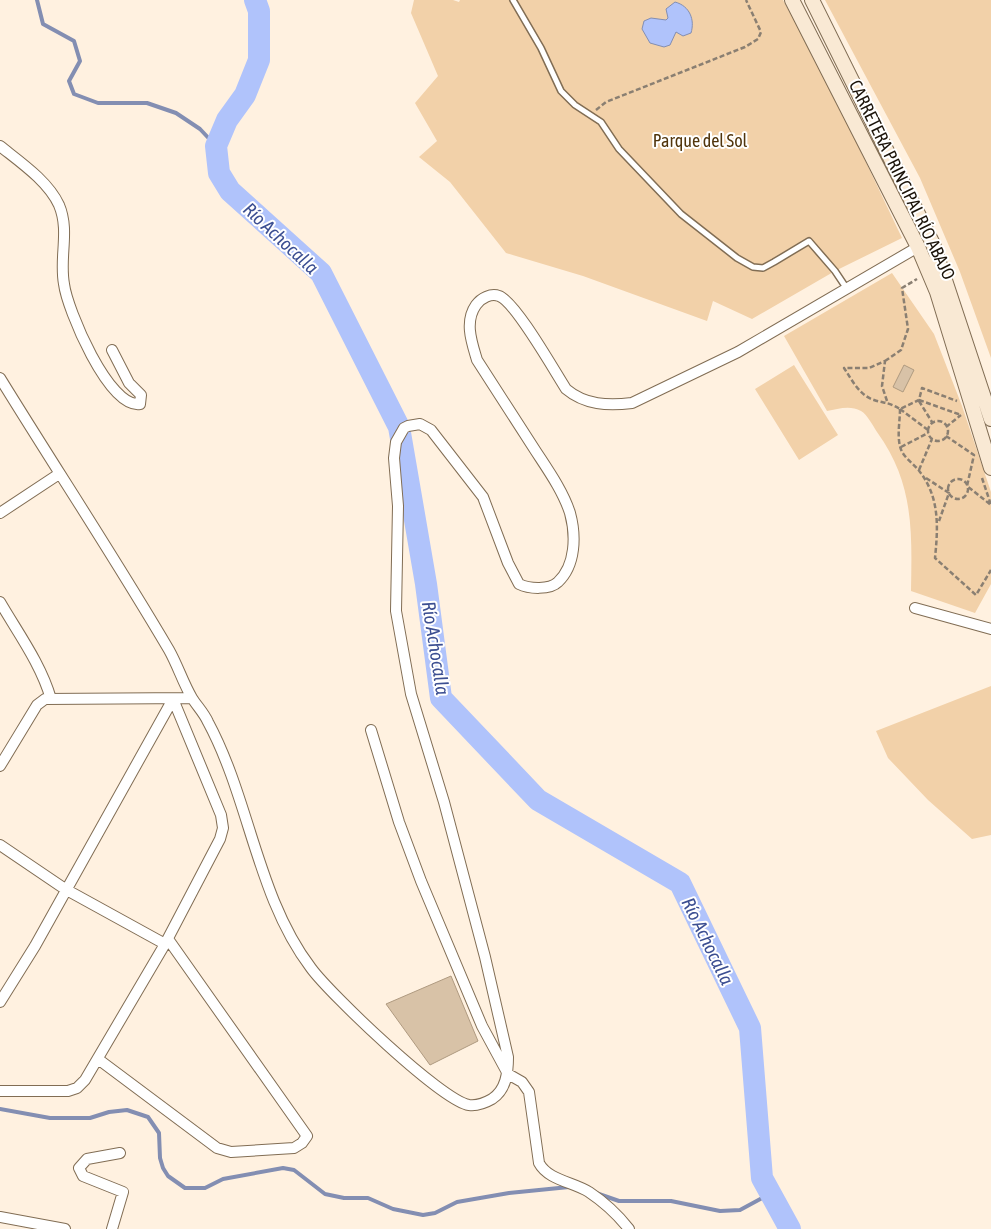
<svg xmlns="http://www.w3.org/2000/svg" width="991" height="1229" font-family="'Asap Condensed',sans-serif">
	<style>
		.green { fill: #f2d1a9 }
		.water { fill: #b0c3fb; stroke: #838eb2 }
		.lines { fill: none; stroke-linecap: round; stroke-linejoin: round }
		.stream { stroke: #838eb2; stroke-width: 4 }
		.river { stroke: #b0c3fb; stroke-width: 22 }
		.building { fill: #d8c2a7; stroke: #af9a80 }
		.service-casing { stroke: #816d54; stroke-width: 8 }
		.minor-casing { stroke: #816d54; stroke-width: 12 }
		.secondary-casing { stroke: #816d54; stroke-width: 16 }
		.path { stroke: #8a7f72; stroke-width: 2.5; stroke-dasharray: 5 2.5; stroke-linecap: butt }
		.service { stroke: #fff; stroke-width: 5 }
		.minor { stroke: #fff; stroke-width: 10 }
		.secondary { stroke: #f9e9d4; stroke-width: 14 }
		.labels { text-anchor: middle; stroke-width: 4; stroke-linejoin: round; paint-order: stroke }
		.park-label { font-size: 18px; fill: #51350c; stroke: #fff }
		.street-label { font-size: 18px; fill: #1b1309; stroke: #fff }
		.water-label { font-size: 19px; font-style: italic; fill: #3c4f92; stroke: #fff }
	</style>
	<rect width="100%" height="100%" fill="#fff1e0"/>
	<path class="green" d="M414,0H453L459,2L460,0H783L824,74L902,238L835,271L752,319L713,301L707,321L583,276L506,253L450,182L419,157L437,141L415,103L438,76L411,13Z
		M825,0H991V358L960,272L920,178Z
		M892,273L934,334L962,406L991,492V584L975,613L911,591C912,531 914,483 877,432C873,426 867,414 861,411C850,405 838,409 827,411L784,336Z
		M794,365L838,435L799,460L755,389Z
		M991,686V835L972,839L928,800L888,758L876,731Z"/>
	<path class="water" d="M675,2C690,6 695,20 691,33L683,36L676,32L670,45L664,47L650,43L642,29L644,21L651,18L666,20L668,18L666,9Z"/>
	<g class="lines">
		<path class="stream" d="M37,0L43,24L74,41L80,61L69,81L74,94L98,103H147L176,113L200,129L216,146
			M0,1109L50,1118H90L109,1112L127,1110L148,1117L159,1133L160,1158L163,1168L168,1176L185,1188H205L223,1179L283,1168L294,1170L325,1194L344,1198H368L393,1209L423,1215L435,1213L457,1202L509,1193L569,1187
			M596,1193L619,1201H671L720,1211L740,1210L777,1190L772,1196"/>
		<path class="river" d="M255,0L259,11V60L245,95L227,120L216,146L219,173L230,191L321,273L399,427L426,584L441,698L538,800L680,883L750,1028L762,1178L790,1229"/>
	</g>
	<path class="building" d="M904,365L914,370L903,392L893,387Z
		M451,976L478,1041L430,1065L386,1004Z"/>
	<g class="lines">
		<defs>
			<path id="service" d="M513,0L541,48L561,91L575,105L601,122L619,149L681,214L737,258L753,267L763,268L774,262L809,241L835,271L847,289"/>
			<path id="minor" d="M0,146C20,162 48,181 59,205C70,231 59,257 64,284C67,309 109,409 140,404L141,395L129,383L112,350
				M0,378C56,469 115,558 169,650C178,666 183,683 192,698C197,706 204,713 208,722C250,800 257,897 311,968C330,994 442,1101 469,1105C477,1106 485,1103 492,1099C506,1090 508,1073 508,1057L485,957L444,802L411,694L396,611L398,506L394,458L396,442L404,428L408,426L420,424L431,430L483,497L508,563L519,584C529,589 550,590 558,582C576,565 576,535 570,513C563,491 548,470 535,450C516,420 496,390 477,360C472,343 464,322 476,305C481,298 491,293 499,296C515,301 555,372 566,389C585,405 608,406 632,403L738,352L918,247
				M0,513L59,474
				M0,602C18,633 41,664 51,699
				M915,608L991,629
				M371,730L399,822L421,881L482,1026L508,1074L522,1082L529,1092L539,1163C548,1180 573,1182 589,1192C604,1202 618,1215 629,1229
				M0,766L37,705L45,699L192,698
				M0,845L65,889L165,944
				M0,1002L35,946L173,699
				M98,1059L217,1148L231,1152L294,1148L302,1143L307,1136L168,939
				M0,1091H68L77,1088L85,1080L165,944L220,839L223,828L221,815L173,699
				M0,1217L65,1229
				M112,1229L123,1192L83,1176L79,1168L87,1159L120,1153"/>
			<path id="secondary" d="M792,0L918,247L937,292L991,468
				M812,0L933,244L991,419"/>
		</defs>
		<use href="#service" class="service-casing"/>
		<use href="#minor" class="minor-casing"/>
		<use href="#secondary" class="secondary-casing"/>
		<path class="path" d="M596,110L606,102L745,47L758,39L761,32L746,0
			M885,361L901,350L908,329L902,288L917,279
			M919,400L961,415
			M887,401L882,386L885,361L869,368H844C852,380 859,395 874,400C886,404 886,401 900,409L919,400L922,388L957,401
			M919,401L932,422
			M900,409C900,423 896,439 902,452C907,460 915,465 920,472C940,498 938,528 935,558L976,595L991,570
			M900,409L928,430
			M928 431a10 10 0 1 1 20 0a10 10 0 1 1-20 0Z
			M946,427L961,415
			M946,436L974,455L967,486L991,505
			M901,447L928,433
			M919,470L932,439
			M926,478L949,493L939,521
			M982,478L991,505
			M948 489a10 10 0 1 1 20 0a10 10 0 1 1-20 0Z"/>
		<use href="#service" class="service"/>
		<use href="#minor" class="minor"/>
		<use href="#secondary" class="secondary"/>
	</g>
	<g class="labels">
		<g class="park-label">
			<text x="700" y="147">Parque del Sol</text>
		</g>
		<g class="street-label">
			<text transform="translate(902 180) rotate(64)" y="6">CARRETERA PRINCIPAL RÍO ABAJO</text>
		</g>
		<g class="water-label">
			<text transform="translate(281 238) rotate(43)" y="7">Río Achocalla</text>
			<text transform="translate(436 648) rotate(81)" y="7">Río Achocalla</text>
			<text transform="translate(708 941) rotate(64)" y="7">Río Achocalla</text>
		</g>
	</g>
</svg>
